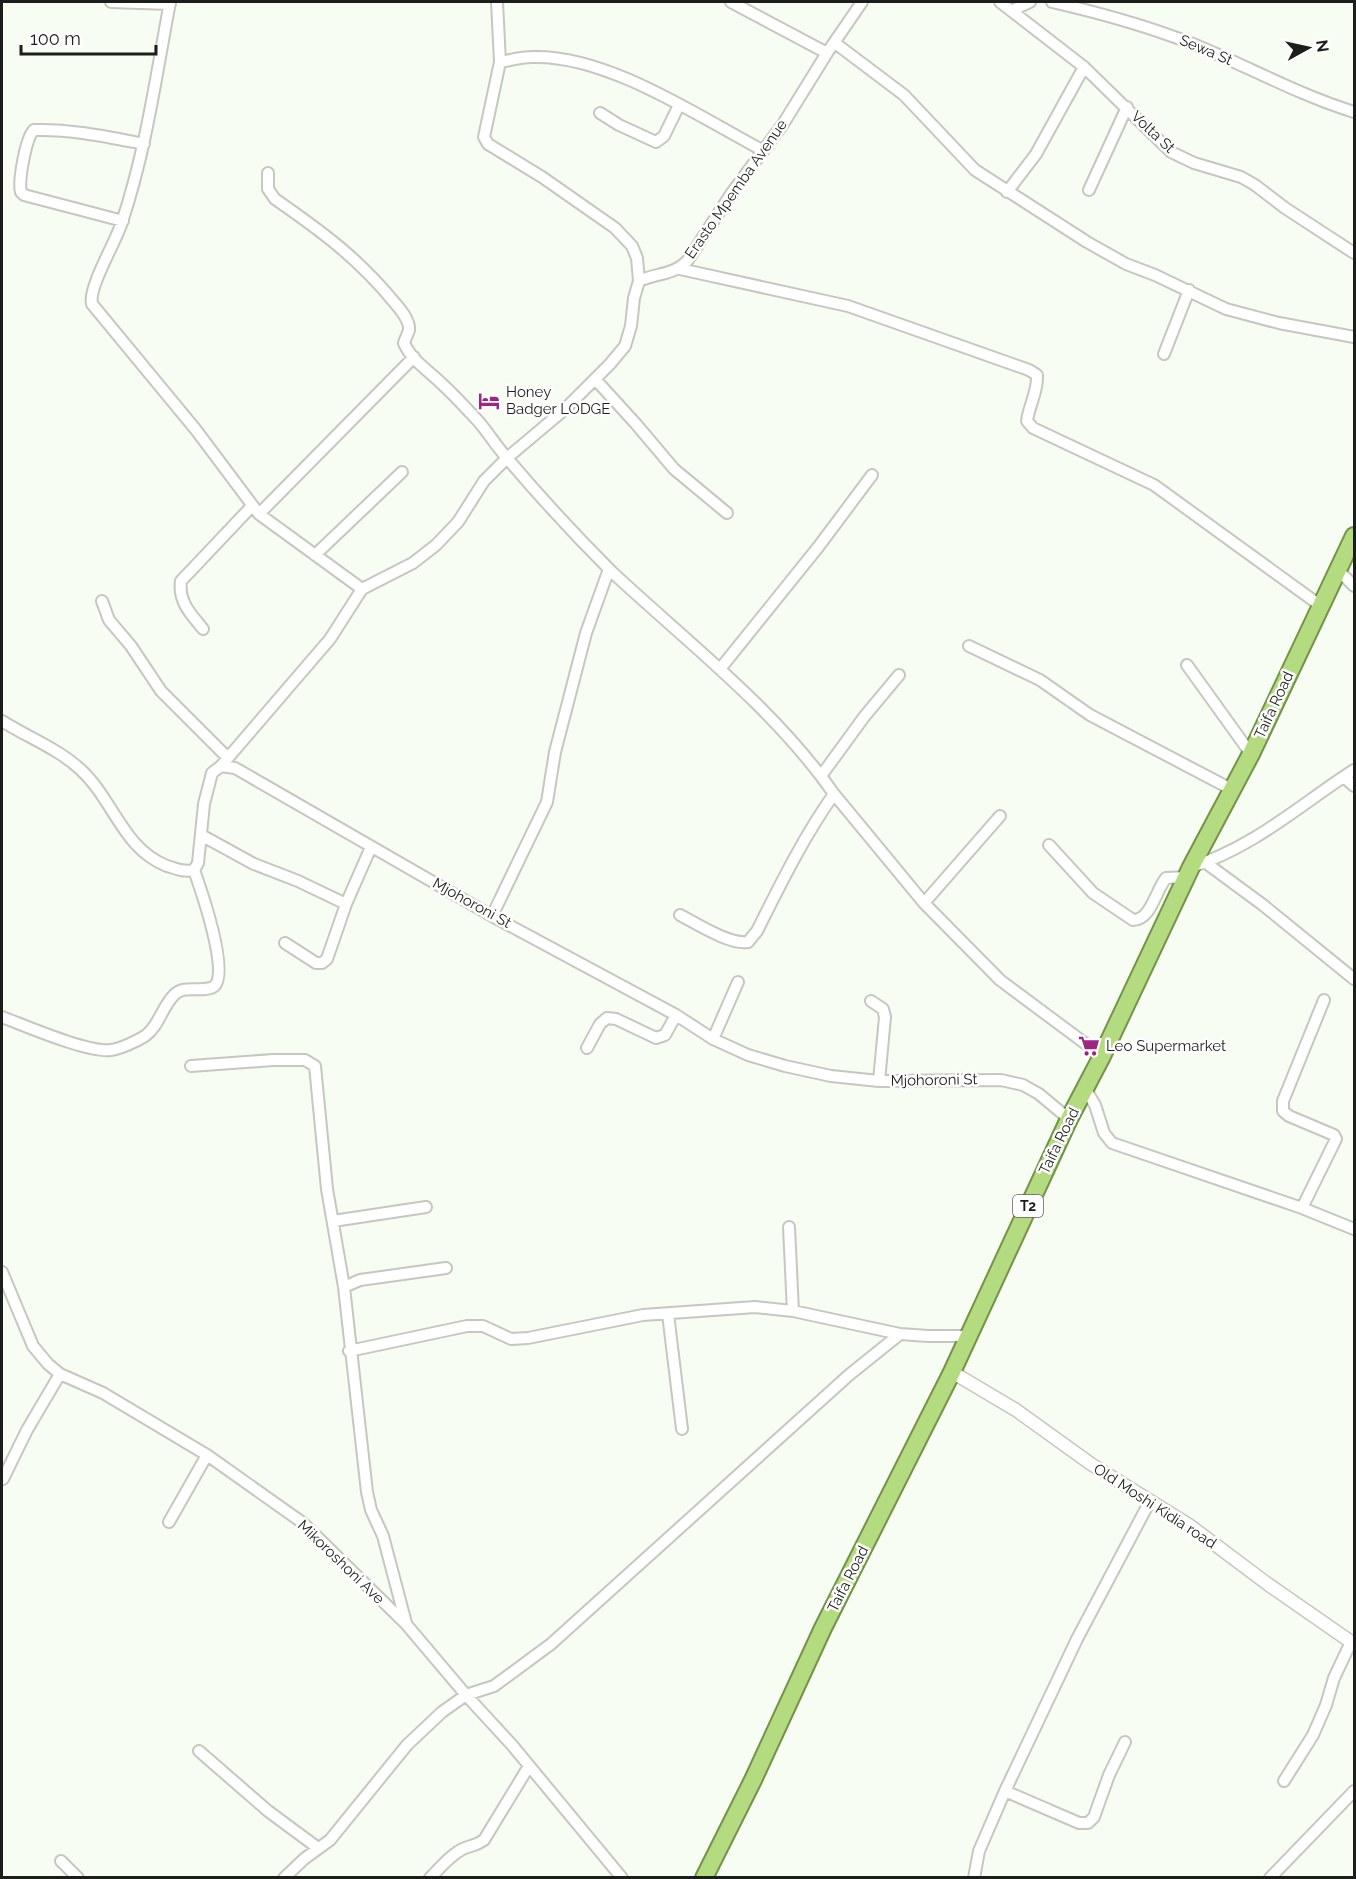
<svg xmlns="http://www.w3.org/2000/svg" width="1356" height="1879" font-family="Raleway,sans-serif">
	<style>
		.lines { fill: none; stroke-linecap: round; stroke-linejoin: round }
		.minor-casing { stroke: #c4c8bf; stroke-width: 14 }
		.tertiary-casing { stroke: #c4c8bf; stroke-width: 15 }
		.trunk-casing { stroke: #729348; stroke-width: 20 }
		.minor { stroke: #fff; stroke-width: 10 }
		.tertiary { stroke: #fff; stroke-width: 12 }
		.trunk { stroke: #b4db80; stroke-width: 16 }
		.labels { text-anchor: middle; stroke-width: 5; stroke-linejoin: round; paint-order: stroke }
		.shield { fill: #fff; stroke: #60625f; stroke-width: 1.5 }
		.shield-label { font-size: 14px; font-weight: bold; fill: #1c1e1b }
		.street-label { font-size: 15px; fill: #1c1e1b; stroke: #fff }
		.poi-label { font-size: 15px; fill: #1c1e1b; stroke: #fff; text-anchor: start }
	</style>
	<rect width="100%" height="100%" fill="#f8fdf3"/>
	<g class="lines">
		<defs>
			<path id="minor" d="M111,2L170,4
				M170,2C156,76 146,150 122,222C116,242 88,287 92,304L196,430L259,514L362,589
				M497,2L500,62L484,137L488,144L542,177L615,228L632,246L637,258L639,281
				M731,2L827,53
				M1000,2L1084,67L1171,152L1194,163L1241,177L1255,185L1285,208L1354,253
				M1052,2C1100,13 1147,26 1193,44C1247,66 1299,95 1354,112
				M1013,10L1030,2
				M835,43L904,95L975,170L1087,242L1126,264L1155,275L1226,309L1279,323L1354,337
				M500,62C511,60 522,57 532,57C606,54 698,116 762,150
				M600,113L619,125L656,142L664,136L679,105
				M268,173V189L275,199C321,231 358,258 394,302C400,309 410,320 409,330C408,334 405,339 404,343C411,360 429,371 441,383C454,395 467,409 479,422C489,434 497,447 507,458C540,497 576,536 612,572C687,642 775,709 834,794L924,903L1000,980L1102,1056
				M1089,190L1127,107
				M1007,192L1036,154L1084,67
				M123,221L24,195L21,192C18,181 26,137 34,130C72,129 108,137 144,144
				M680,269L848,306L1029,370L1037,375C1038,392 1029,405 1027,421L1033,428L1154,485L1321,606
				M1164,354L1189,290
				M595,379L636,424L674,469L727,513
				M259,514L414,357
				M315,555L402,472
				M1338,570L1354,586
				M102,601L109,620L131,646L161,691L228,758
				M203,629C191,614 178,602 181,581L252,506
				M969,646L1040,680L1090,715L1231,789
				M1187,665L1251,754
				M720,669L819,546L872,475
				M2,721C27,737 57,748 80,769C114,800 122,848 167,866C177,869 183,872 194,870L198,863L204,804L212,773L221,766L235,768L492,916L676,1015L713,1039L748,1055L785,1066L831,1076L879,1081L1001,1080L1023,1085L1039,1094L1069,1119
				M221,766L330,639L362,589L413,563L436,545L458,522L484,481L507,458L564,410L610,364L625,346L631,326L634,298L639,281C656,273 675,275 688,260L731,194L783,124L827,53L862,2
				M821,776L864,717L899,675
				M1344,777L1354,786
				M201,835L254,864L298,881L346,904
				M1049,845L1093,893L1133,920C1151,920 1156,890 1166,878L1187,877
				M1206,863L1263,905L1354,979
				M1191,867C1253,848 1301,804 1354,770
				M924,903L1000,816
				M680,915C697,924 730,945 748,942L757,931C780,885 804,836 834,794
				M492,916L547,802L555,752L586,633L609,569
				M285,943L316,963H322L327,959L346,904L371,847
				M871,1001L883,1009L885,1017L879,1081
				M2,1017C26,1026 88,1053 111,1050C120,1049 137,1041 145,1036C159,1026 162,1007 174,995C184,984 202,993 213,987C232,978 200,887 194,870
				M713,1039L738,982
				M587,1048L600,1024L607,1018L616,1019L656,1038L665,1035L676,1015
				M191,1066L273,1060H305L315,1066L327,1189L344,1287L367,1492L371,1510L383,1536L406,1623
				M1085,1088L1095,1105L1104,1133L1112,1143L1302,1208L1354,1229
				M1302,1208L1336,1139L1334,1135L1289,1116L1283,1111V1101L1324,1000
				M333,1221L426,1207
				M789,1227L793,1311
				M2,1272L33,1346L48,1364L60,1374L103,1393L207,1455L303,1523L406,1624L466,1695L512,1745L622,1878
				M344,1287L360,1280L446,1268
				M668,1314L682,1429
				M349,1351L467,1326H483L511,1339L528,1338L643,1315L755,1307L793,1311L900,1334L928,1336H967
				M3,1479L27,1430L60,1374
				M169,1522L207,1455
				M199,1751L268,1811L318,1848
				M1284,1781L1313,1735L1326,1705L1334,1678L1351,1642
				M1005,1791L1079,1823H1088L1094,1817L1109,1775L1125,1742
				M61,1861L78,1878
				M284,1878L304,1859L330,1840L407,1745L442,1712L466,1695L494,1686L551,1644L849,1375L900,1334
				M430,1878C440,1868 452,1853 465,1848C473,1845 477,1845 484,1840L529,1766
				M974,1878L979,1851L1005,1791L1077,1639L1150,1501
				M1270,1878L1354,1791"/>
			<path id="tertiary" d="M952,1372L1016,1410L1091,1464L1189,1525L1269,1585L1354,1644"/>
			<path id="trunk" d="M704,1878L753,1780L823,1628L952,1372L1069,1119L1102,1056L1191,867L1251,754L1354,536"/>
		</defs>
		<use href="#minor" class="minor-casing"/>
		<use href="#tertiary" class="tertiary-casing"/>
		<use href="#trunk" class="trunk-casing"/>
		<use href="#minor" class="minor"/>
		<use href="#tertiary" class="tertiary"/>
		<use href="#trunk" class="trunk"/>
	</g>
	<defs>
		<symbol id="hotel-bare" viewBox="-9 -9 18 18"><path d="M-6-4.5h1.5V1H6V5H4.5V3h-9V5H-6ZM-4 0a1.8 1.8 0 1 1 3.6 0ZM.5 0V-2.5h3Q6-2.5 6 0Z" fill="#9c2681" stroke="#fff" stroke-width="2.5" paint-order="stroke"/></symbol>
		<symbol id="supermarket-bare" viewBox="-9 -9 18 18"><path d="M-6-5.5h2.5l.6 2H6L4.5 2H-2.5L-4.4-4H-6ZM-1.5 3.2a1.3 1.3 0 1 0 .1 0ZM3 3.2a1.3 1.3 0 1 0 .1 0Z" fill="#9c2681" stroke="#fff" stroke-width="2.5" paint-order="stroke"/></symbol>
	</defs>
	<g fill-rule="evenodd">
		<use href="#hotel-bare" x="474" y="386" width="30" height="30"/>
		<use href="#supermarket-bare" x="1074" y="1031" width="30" height="30"/>
	</g>
	<g class="labels">
		<rect class="shield" x="1013" y="1195" width="30" height="22" rx="4.5"/>
		<g class="shield-label">
			<text x="1028" y="1211">T2</text>
		</g>
		<g class="street-label">
			<text transform="translate(1206 50) rotate(23)" y="5">Sewa St</text>
			<text transform="translate(1153 132) rotate(43)" y="5">Volta St</text>
			<text transform="translate(736 189) rotate(-55)" y="5">Erasto Mpemba Avenue</text>
			<text transform="translate(1274 705) rotate(-65)" y="5">Taifa Road</text>
			<text transform="translate(472 903) rotate(29)" y="5">Mjohoroni St</text>
			<text transform="translate(934 1080) rotate(-1)" y="5">Mjohoroni St</text>
			<text transform="translate(1059 1141) rotate(-64)" y="5">Taifa Road</text>
			<text transform="translate(1155 1506) rotate(33)" y="5">Old Moshi Kidia road</text>
			<text transform="translate(341 1562) rotate(44)" y="5">Mikoroshoni Ave</text>
			<text transform="translate(848 1579) rotate(-63)" y="5">Taifa Road</text>
		</g>
		<g class="poi-label">
			<text x="506" y="397">Honey<tspan x="506" dy="17">Badger LODGE</tspan></text>
			<text x="1106" y="1051">Leo Supermarket</text>
		</g>
	</g>
	<rect width="1356" height="1879" fill="none" stroke="#1c1e1b" stroke-width="6"/>
	<g transform="translate(1308 48) rotate(82)" stroke="#ffffff" stroke-width="4.5" paint-order="stroke">
	<path d="M0-4.5L10 22L0 15L-10 22Z" fill="#1c1e1b"/>
	<text y="-9" font-size="16" font-weight="bold" text-anchor="middle" fill="#1c1e1b">N</text>
	</g>
	<path d="M21 45v9h135v-9" fill="none" stroke="#1c1e1b" stroke-width="3"/>
	<text x="30" y="45" font-size="18" fill="#1c1e1b" stroke="#ffffff" stroke-width="4.5" paint-order="stroke">100 m</text>
</svg>
